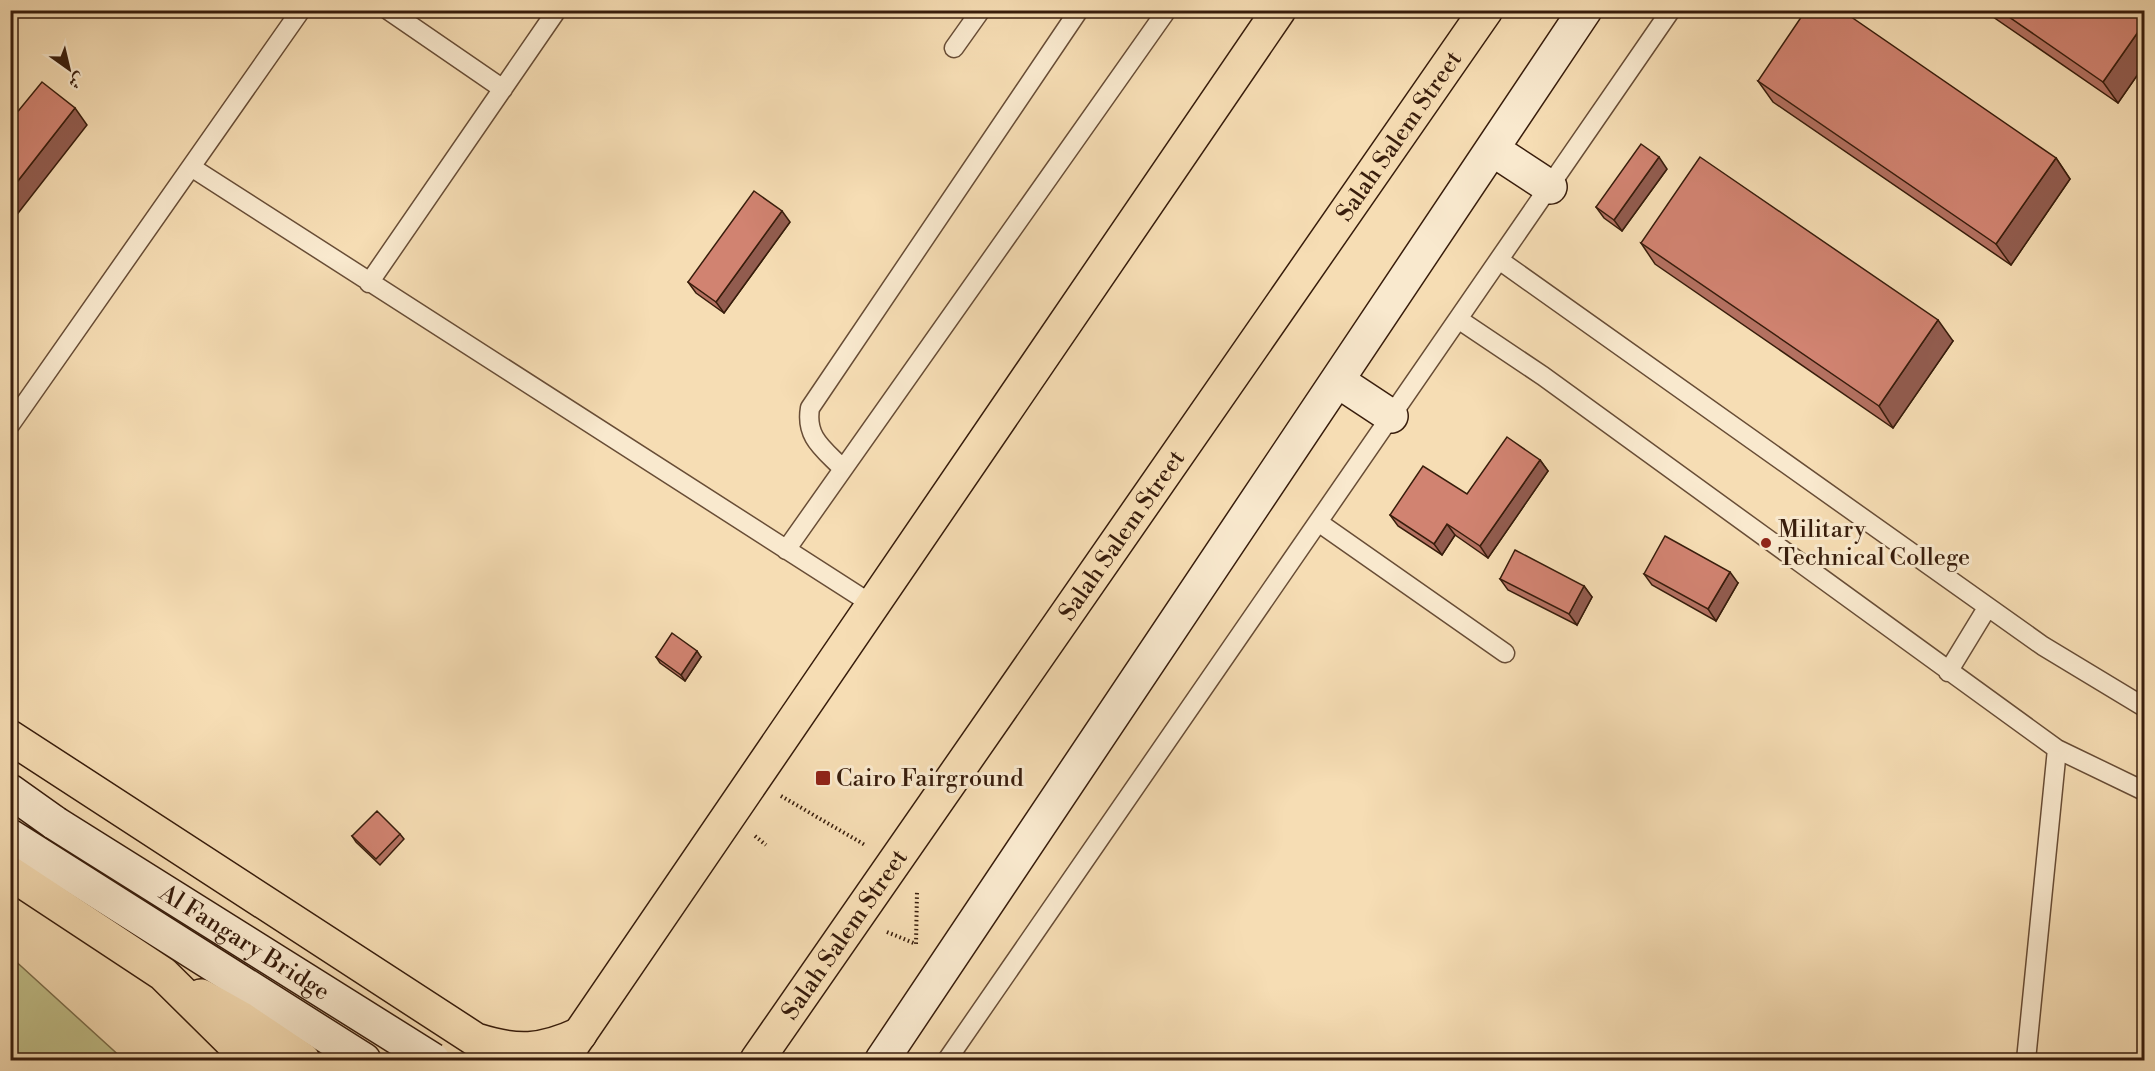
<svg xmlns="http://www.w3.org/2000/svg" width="2155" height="1071" font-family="'Libre Bodoni',Amiri,serif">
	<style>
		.green { fill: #c1c08a; stroke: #7c6e4b; stroke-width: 1.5 }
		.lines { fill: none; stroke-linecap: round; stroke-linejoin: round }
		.lane-casing { stroke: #684d36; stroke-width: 21 }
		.secondary-casing { stroke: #381d0c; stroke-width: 36 }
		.highway-casing { stroke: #381d0c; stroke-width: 36 }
		.path { stroke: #381d0c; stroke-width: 4; stroke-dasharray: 1.5 3; stroke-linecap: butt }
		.lane { stroke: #f9e9ce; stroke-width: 18 }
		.secondary { stroke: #f9e9ce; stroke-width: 33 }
		.highway { stroke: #f6ddb4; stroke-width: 33 }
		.secondary-bridge-casing { stroke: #381d0c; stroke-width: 36; stroke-linecap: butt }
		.secondary-bridge { stroke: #f9e9ce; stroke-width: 33 }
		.wall { fill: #b47161; stroke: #381d0c; stroke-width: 1.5 }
		.shaded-wall { fill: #925c4f; stroke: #381d0c; stroke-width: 1.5 }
		.building { fill: #d18371; stroke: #381d0c; stroke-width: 1.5 }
		.poi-dot { fill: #8f2418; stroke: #f9e9ce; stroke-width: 2 }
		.labels { text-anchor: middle; stroke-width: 6; stroke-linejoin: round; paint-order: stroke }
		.street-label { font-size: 24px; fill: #381d0c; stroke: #f9e9ce }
		.poi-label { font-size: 24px; fill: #381d0c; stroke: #f9e9ce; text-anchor: start }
	</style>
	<rect width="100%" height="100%" fill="#f6ddb4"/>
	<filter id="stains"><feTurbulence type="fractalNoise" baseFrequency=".00333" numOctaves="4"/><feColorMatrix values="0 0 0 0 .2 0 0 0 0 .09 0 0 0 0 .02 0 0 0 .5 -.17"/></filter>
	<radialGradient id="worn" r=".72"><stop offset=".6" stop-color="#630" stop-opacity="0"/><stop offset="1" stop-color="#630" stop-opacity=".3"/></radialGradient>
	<path class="green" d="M11,957L124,1060H11Z"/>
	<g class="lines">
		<defs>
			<path id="lane" d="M388,10L503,89
				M954,48L981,10
				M191,167L873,605
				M1499,260L2043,646L2144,707
				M369,283L557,10
				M1458,319L1543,376L2057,749L2144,791
				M10,425L301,10
				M843,469C824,449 805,438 810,408L1079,10
				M1318,522L1505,653
				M786,550L1167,10
				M1948,672L1987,608
				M947,1060L1671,10
				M2026,1060L2057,749"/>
			<path id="secondary" d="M1492,149L1550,187
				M1338,381L1391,416
				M10,791L55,823
				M10,836L364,1060
				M882,1060L1585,10"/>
			<g id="highway">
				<path d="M10,737L476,1040C517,1053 541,1052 580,1034"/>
				<path d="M10,873L163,974L250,1060"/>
				<path d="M201,996L242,1019L303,1060"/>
				<path d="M562,1060L1279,10"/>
				<path id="s1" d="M757,1060L1486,10"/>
			</g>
		</defs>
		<use href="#lane" class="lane-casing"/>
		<use href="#secondary" class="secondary-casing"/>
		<use href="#highway" class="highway-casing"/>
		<path class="path" d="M781,796L865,845
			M755,836L766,845
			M887,932L916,944L917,891"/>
		<use href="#lane" class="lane"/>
		<use href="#secondary" class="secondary"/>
		<use href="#highway" class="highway"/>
		<defs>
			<g id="secondary-bridge">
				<path id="s2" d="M55,823L433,1060"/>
			</g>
		</defs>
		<use href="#secondary-bridge" class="secondary-bridge-casing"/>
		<use href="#secondary-bridge" class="secondary-bridge"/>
	</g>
	<path class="wall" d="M886,10H900L894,17Z
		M1983,10H2145V64L2118,103Z
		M1758,81L2056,158L2070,179L2011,265L1773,102Z
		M1667,169L1622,231L1604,218L1596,207Z
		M790,222L724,313L696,293L688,282Z
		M1641,243L1953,341L1893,428L1655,264Z
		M1540,460L1548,471L1488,558L1455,535L1442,555L1398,526L1390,515L1467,494Z
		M1644,574L1738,583L1716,621L1652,585Z
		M1500,579L1584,586L1592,597L1577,625L1508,590Z
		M656,657H701L685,681L660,663Z
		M400,834L404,839L380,865L356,842L352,836Z"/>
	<path class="shaded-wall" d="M890,10H900L894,17Z
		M2145,22V64L2118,103L2103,82Z
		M75,108L87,125L15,217L10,211V191Z
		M1659,157L1667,169L1622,231L1614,220Z
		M2056,158L2070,179L2011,265L1996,244Z
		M782,211L790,222L724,313L716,302Z
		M1938,320L1953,341L1893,428L1879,406Z
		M1540,460L1548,471L1488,558L1480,546Z
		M1447,524L1455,535L1442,555L1434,544Z
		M1730,572L1738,583L1716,621L1708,609Z
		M1584,586L1592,597L1577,625L1569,614Z
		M697,651L701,657L685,681L681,675Z"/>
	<path class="building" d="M1806,10H1841L2056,158L1996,244L1758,81Z
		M1999,10H2145V22L2103,82Z
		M42,82L75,108L10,191V121Z
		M1641,144L1659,157L1614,220L1596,207Z
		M1700,157L1938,320L1879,406L1641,243Z
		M754,191L782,211L716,302L688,282Z
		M1507,437L1540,460L1480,546L1447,524L1434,544L1390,515L1423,466L1467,494Z
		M1665,536L1730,572L1708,609L1644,574Z
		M1515,550L1584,586L1569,614L1500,579Z
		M672,633L697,651L681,675L656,657Z
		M377,811L400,834L376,859L352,836Z"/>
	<g class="poi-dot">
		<circle cx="1766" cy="543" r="6"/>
		<rect x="815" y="770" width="16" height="16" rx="3"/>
	</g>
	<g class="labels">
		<g class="street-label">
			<text dy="8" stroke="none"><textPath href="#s1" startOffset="1125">Salah Salem Street</textPath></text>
			<text dy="8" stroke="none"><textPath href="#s1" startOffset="639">Salah Salem Street</textPath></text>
			<text dy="8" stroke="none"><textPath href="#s1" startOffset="153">Salah Salem Street</textPath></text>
			<text dy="8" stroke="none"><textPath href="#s2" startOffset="224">Al Fangary Bridge</textPath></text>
		</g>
		<g class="poi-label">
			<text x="1778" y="537">Military<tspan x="1778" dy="28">Technical College</tspan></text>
			<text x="836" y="786">Cairo Fairground</text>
		</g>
	</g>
	<rect width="2155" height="1071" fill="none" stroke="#f6ddb4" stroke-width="36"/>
	<rect x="12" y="12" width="2131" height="1047" fill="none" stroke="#381d0c" stroke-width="3"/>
	<rect x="18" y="18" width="2119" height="1035" fill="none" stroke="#381d0c" stroke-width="1.5"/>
	<g transform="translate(69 69) rotate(146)" stroke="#f9e9ce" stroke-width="4.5" paint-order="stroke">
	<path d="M0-4.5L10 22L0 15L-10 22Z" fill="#381d0c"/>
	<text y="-9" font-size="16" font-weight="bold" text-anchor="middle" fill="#381d0c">ش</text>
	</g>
	<rect width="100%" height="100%" filter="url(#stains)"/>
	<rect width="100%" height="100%" fill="url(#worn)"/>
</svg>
